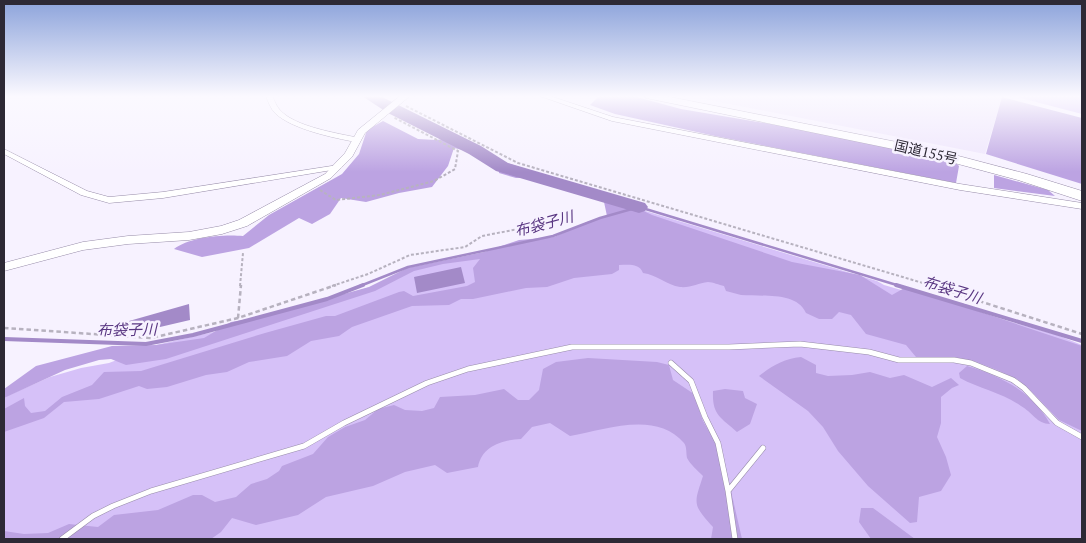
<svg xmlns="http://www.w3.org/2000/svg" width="1086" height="543" font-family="'PT Serif','Noto Sans JP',serif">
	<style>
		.built { fill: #eee5fc }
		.green { fill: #d6c1f8 }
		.forest { fill: #bca3e2 }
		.water { fill: #a38ac8 }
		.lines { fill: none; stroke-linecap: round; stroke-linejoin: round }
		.stream-far1 { stroke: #a38ac8; stroke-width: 2.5 }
		.stream { stroke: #a38ac8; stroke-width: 4 }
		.river { fill: #a38ac8; fill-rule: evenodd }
		.service-casing { stroke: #978ca9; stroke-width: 6 }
		.minor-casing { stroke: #978ca9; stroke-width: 1 }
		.tertiary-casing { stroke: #978ca9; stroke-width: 1 }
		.trunk-casing { stroke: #978ca9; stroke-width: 1 }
		.path-far1 { stroke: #b7b2bf; stroke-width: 2; stroke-dasharray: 3 2; stroke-linecap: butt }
		.path { stroke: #b7b2bf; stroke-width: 2.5; stroke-dasharray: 4.5 3; stroke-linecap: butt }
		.service { stroke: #fff; stroke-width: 5 }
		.minor { fill: #fff; fill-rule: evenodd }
		.tertiary { fill: #fff; fill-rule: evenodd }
		.trunk { fill: #fff; fill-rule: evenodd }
		.labels { text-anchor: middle; stroke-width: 5; stroke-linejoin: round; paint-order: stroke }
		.street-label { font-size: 14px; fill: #2d2935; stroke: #f7f2ff }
		.water-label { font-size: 15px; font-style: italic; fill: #593682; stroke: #f7f2ff }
	</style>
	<rect width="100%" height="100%" fill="#f7f2ff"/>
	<path class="built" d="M689,96H1005L1002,97L985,154Z"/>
	<path class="green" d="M1013,96H1082V114Z
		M639,209L877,281L884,285L1057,335L1082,345V539H4V398L7,396L50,377L81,368L109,363L156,345L231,328L370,287L408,269L554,238Z"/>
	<path class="forest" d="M599,96H633L681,109L806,130L954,161L959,166L956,183L715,136L615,114L590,105Z
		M1002,97L1082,118V184L986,154Z
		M383,121L418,139L436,140L451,138L465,140L507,163L616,198L652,215L792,262L860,275L892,295L906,287L1082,346V431L1059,420L1030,390L1017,379L997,370L974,361L954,357H916L906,345L866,334L851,315L839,312L832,319H819L806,313C796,291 761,297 741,295C736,294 731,292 726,291L724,286C719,285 713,282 708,282C698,283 691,288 680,287C667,285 657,275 643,273C639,263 629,265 619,265V270L612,274L574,278L547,287L526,288L473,299H461L449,305L412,306L352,327L339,336L311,341L287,356L249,362L227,372L206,375L167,387L147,389L139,386L99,399L64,402L44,418L4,432V409L24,398L25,406L31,413L45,411L62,397L92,385L104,372L141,371L265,333L326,316H335L399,292L404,291L413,296L467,286L475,282L473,268L480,259L443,264L414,271L375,291L166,359L126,365L111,359L99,360L65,370L4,398V389L36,366L112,346L156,345L204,338L231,322L261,317L369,287L407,268L484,252L519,240L554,237L587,222L607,216L604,202L584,191L538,177L516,178L499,173L498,162L481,154L454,148L448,166L432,187L399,193L366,202L341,198L330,214L312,224L299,218L249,248L202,257L174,249C189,237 224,234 243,236L269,215L342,174L359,154L367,130Z
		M994,175L1048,190L1055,196L994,188Z
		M801,357L816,365V373L828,376L852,375L870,372L890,378L904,375L932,387L951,378L959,385L952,388L941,397V423L937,437L946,457L951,475L941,491L919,497L917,522L910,523L868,486L838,451L823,427L808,411L759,376C773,365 784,359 801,357Z
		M588,358L657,362L669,365L673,380L694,394L703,421L723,456L742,539H711L713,527C692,504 694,504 703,476C698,471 690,464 687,458C686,453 687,447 684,443C656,410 605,430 570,436L550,423L532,427L521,439C502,440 482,446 478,467L447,473L435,465L405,472L373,486L326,497L298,515L256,525L232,518L221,532L211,539H4V531L24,534L48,533L69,524L98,527L114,515L158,510L193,495H202L215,502L236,497L251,484L267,479L279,471L282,466L313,454L328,437L345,427L365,420L378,409L394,405L405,410L422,411L434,408L440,397L475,395L504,389L518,400H529L539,390L543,369L556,362Z
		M967,366C1001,376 1033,392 1050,424C1037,424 1032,412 1021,406C1003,393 980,389 960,378L959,373Z
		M725,389L743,391L745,398L757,404L750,424L737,432C720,417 712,415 713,391Z
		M861,508H873L915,539H871L859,522Z"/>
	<path class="water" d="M461,267L465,283L417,293L414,277Z
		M189,304L190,320L160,327H120L122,323Z"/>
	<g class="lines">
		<path class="stream-far1" d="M360,286L408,267L553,236L600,218L639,207L900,286"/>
		<path class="stream" d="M896,285L1082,341
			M4,339L146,344L193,335L327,299L363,285"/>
		<path class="river" d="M362,96H380L481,146L508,163L645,203L648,207L645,211L639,213L496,171L469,154L388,113Z"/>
		<defs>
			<path id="service" d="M671,363L691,381L705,417L718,443L728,491
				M62,539L93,516L113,506L151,491L304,446L344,423L427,383L468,369L572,347H729L800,344L869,352L899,360H954L971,363L1013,380L1024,388L1057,423L1082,437
				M735,539L728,491L763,448"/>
			<path id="minor" d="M266,96H272C275,101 276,106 280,110C295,127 337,133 359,138L360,140L356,142C334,138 291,129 275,113C271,109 268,102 266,96Z
				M540,96H550L613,117L960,184L1082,203V209L960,190L612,121Z
				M4,149L87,191L109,197L163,192L338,165L342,167L338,169L163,198L109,203L81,195L4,154Z"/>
			<path id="tertiary" d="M400,96H410L365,133L352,157L331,178L247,226L222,234L189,240L128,244L83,250L4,271V263L83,242L128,236L189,232L221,226L239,220L325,174L345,153L358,130Z"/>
			<path id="trunk" d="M644,96H665L932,149L1027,174L1082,191V201L1018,180L932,157L646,98Z"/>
		</defs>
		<use href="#service" class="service-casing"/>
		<use href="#minor" class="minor-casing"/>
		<use href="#tertiary" class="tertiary-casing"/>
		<use href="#trunk" class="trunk-casing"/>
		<path class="path-far1" d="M406,106L518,163L933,286
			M320,190L336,200L380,195L434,181L455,169L458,151L393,117
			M240,286L243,253
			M332,286L368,274L410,255L465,247L482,236L539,225"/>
		<path class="path" d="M929,285L1082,334
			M238,318L241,285
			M4,328L151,338L238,318L336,285"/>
		<use href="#service" class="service"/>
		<use href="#minor" class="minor"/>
		<use href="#tertiary" class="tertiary"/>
		<use href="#trunk" class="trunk"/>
	</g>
	<linearGradient id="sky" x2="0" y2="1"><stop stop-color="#8ca3db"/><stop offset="0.56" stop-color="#fbf9ff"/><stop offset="1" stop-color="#fbf9ff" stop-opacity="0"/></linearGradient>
	<rect width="1086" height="172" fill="url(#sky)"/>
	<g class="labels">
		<g class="street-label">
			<text transform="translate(926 152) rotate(13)" y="5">国道155号</text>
		</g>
		<g class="water-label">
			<text transform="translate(544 224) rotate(-15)" y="5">布袋子川</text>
			<text transform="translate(952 290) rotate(17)" y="5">布袋子川</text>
			<text transform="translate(127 330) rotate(-1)" y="5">布袋子川</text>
		</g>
	</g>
	<rect width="1086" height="543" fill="none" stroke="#2d2935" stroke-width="10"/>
</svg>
